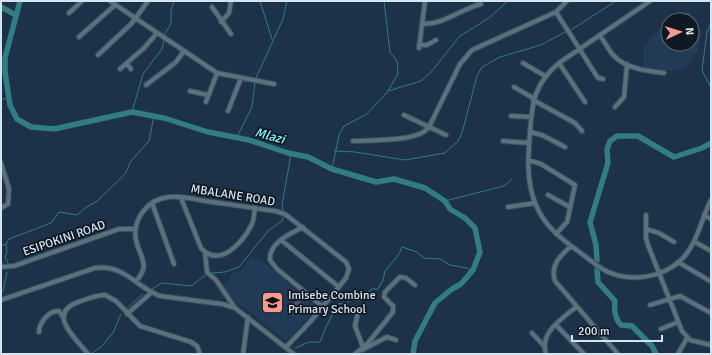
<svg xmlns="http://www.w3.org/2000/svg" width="712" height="355" font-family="Signika,sans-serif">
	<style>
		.built { fill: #213b56 }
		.green { fill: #5a4b6b }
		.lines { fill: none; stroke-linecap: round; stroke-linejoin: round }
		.stream { stroke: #317d7f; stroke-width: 1 }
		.river { stroke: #317d7f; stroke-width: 5.5 }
		.minor-casing { stroke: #3b4e63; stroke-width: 6 }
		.minor { stroke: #58717b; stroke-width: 4 }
		.labels { text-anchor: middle; stroke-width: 3.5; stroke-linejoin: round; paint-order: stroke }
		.street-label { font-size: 12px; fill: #d6e3f1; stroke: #101923 }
		.poi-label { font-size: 12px; fill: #d6e3f1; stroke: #101923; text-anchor: start }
		.water-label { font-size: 13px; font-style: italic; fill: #88f9fc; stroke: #101923 }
	</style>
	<rect width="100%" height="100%" fill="#1d3248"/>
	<path class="built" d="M689,11L701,31L699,49L685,69L670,71L643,68V49L654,34L668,24V44H692V20H675Z
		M251,256L265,263L317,308L287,341L250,312L228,298L223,289L232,273L241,271Z"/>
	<path class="green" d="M299,299L307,310L301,315L292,305Z"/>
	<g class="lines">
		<path class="stream" d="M260,1L272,39
			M711,23L707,32L702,70L711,88
			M571,30L616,1
			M164,35L171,24V10L174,1
			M256,78L283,19L287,1
			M388,91L421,81L431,72L460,36L489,18L508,1
			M1,100L8,97
			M132,112L143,74L162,49L164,41
			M237,137L252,107L255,83
			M335,151L355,152L405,160L445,153L458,141L462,133L477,76L482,67L500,57L541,45L565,32
			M332,169L339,135L344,126L367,114L388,91L398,74L397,61L390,52L384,1
			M445,201L504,186L512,179
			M283,212L282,205L291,154
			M1,246L6,244
			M8,263L5,257L7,252L6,244L9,239L51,223L59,212L77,215L85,208L97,201L125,174L131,161L149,141L154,116
			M212,273L225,272L239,267L269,230L282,221L284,215
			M152,289L162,283L191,286L207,274
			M3,291L7,272
			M126,309L143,294
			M295,348L309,342H320L325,329L338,304L347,303L351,299L358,301L372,289H378L383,280L385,271L399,254L402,247L417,252L424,258L440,259L450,265L467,268L472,271
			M92,353L101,347L113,333L121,314
			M283,354L285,353"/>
		<path class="river" d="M20,1L5,58V72L10,105L17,119L31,127L54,129L132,112L164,118L208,132L249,140L288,153L308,157L332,169L376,182L394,179L425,188L445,201L450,209L465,218L475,228L480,252L473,270L461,284L452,289L435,303L415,341L413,354
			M1,7L14,14H17
			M597,260L596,245L590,222L608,163L607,149L610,141L617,136H638L674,157L702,148L711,143
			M597,269L598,282L615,301C614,309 615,319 621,325L632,326L652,346L656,354"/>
		<defs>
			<path id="minor" d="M110,1L217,73L274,84
				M650,1L559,63C534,84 532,102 530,133C528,157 526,182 536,205C544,225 560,238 578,251C588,258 597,267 608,272C631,282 661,278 680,261C698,244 700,221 711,200
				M212,7L231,34
				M556,12L598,78L603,79
				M69,13L82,1
				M221,22L229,13L231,1
				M422,24C443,25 461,9 481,4
				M600,36C605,42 609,51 614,56C627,69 647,71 664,73
				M79,37L115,5
				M419,45H427L436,40
				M419,48L425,1
				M98,55L132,23L148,1
				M523,63L545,76
				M559,63L585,102
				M127,64L131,69
				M120,69L144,48L157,33
				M146,85L176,62L184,51
				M514,87L533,98
				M190,91L208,95
				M533,100L575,123L582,131
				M206,102L217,73
				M615,107L624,97L627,64
				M228,111L241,78
				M404,115L446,135
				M511,116L531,117
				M530,132L542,135L565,147
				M353,141C371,140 419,142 429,127L460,64L472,50L556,12L567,1
				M503,141L529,143
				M528,160L541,164L575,185L567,222L556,234
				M1,163L9,189L8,204L1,208
				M548,195L570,207
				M181,198L201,248C220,269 243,242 252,224C254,219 254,214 255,208
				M152,203L174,264
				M508,207L535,203
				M646,215V238L648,245L682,331L690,340L711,345
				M704,215L711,219
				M303,227C290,234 269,242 270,260L277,269L323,307
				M646,229L659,233L674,242
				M281,240L339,287
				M695,242L711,251
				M571,246C560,256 550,265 555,281L618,354
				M205,252L207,272L216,280L235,308
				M678,262L710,281
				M1,267L14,266L119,229H135
				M136,281C151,265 140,258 136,240C132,219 148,199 169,197C181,196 194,199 205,201C229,204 252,208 275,211L285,214L346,262L349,269L346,278L310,322L286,347
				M1,300L95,268C124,264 136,287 160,296L222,304L235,308L294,354
				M650,305L680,296L711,313
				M358,312L355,326L363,347
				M127,314L151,293
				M556,325L584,354
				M661,329L678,322
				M39,332C39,323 49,310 59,311L63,317
				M532,333L544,346
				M362,350L383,339L387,337L396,340
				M88,354C74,336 45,313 81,301C89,298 97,295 105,295L116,301L140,326L191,342L197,346L200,354
				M243,354L248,317
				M355,354L368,343L393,312V306L384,297L385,292L400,277L406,278L415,285
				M546,354C539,332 562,319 576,307
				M678,354L687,338"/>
		</defs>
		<use href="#minor" class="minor-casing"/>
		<use href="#minor" class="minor"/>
	</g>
	<defs>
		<symbol id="school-square" viewBox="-11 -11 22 22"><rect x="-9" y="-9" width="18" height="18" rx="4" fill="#f59c92" stroke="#101923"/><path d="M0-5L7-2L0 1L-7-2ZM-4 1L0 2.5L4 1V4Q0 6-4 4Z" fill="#111"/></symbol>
	</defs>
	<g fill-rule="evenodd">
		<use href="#school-square" x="260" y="290" width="25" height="25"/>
	</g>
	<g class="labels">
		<g class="street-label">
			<text transform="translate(233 195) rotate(9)" y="4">MBALANE ROAD</text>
			<text transform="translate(64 238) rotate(-19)" y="4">ESIPOKINI ROAD</text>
		</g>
		<g class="poi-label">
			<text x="288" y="299">Imisebe Combine<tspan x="288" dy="14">Primary School</tspan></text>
		</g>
		<g class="water-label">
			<text transform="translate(270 135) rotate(15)" y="5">Mlazi</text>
		</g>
	</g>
	<rect width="712" height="355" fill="none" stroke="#d6e3f1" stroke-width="4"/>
	<g transform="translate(680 32) rotate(86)"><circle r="19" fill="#101923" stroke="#5f6a75"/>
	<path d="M0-3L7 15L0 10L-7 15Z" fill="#f59c92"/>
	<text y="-6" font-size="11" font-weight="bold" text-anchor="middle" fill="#d6e3f1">N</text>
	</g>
	<path d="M572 335v6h90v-6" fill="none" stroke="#d6e3f1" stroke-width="2"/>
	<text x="578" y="335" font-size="12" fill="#d6e3f1" stroke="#101923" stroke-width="3" paint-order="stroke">200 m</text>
</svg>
